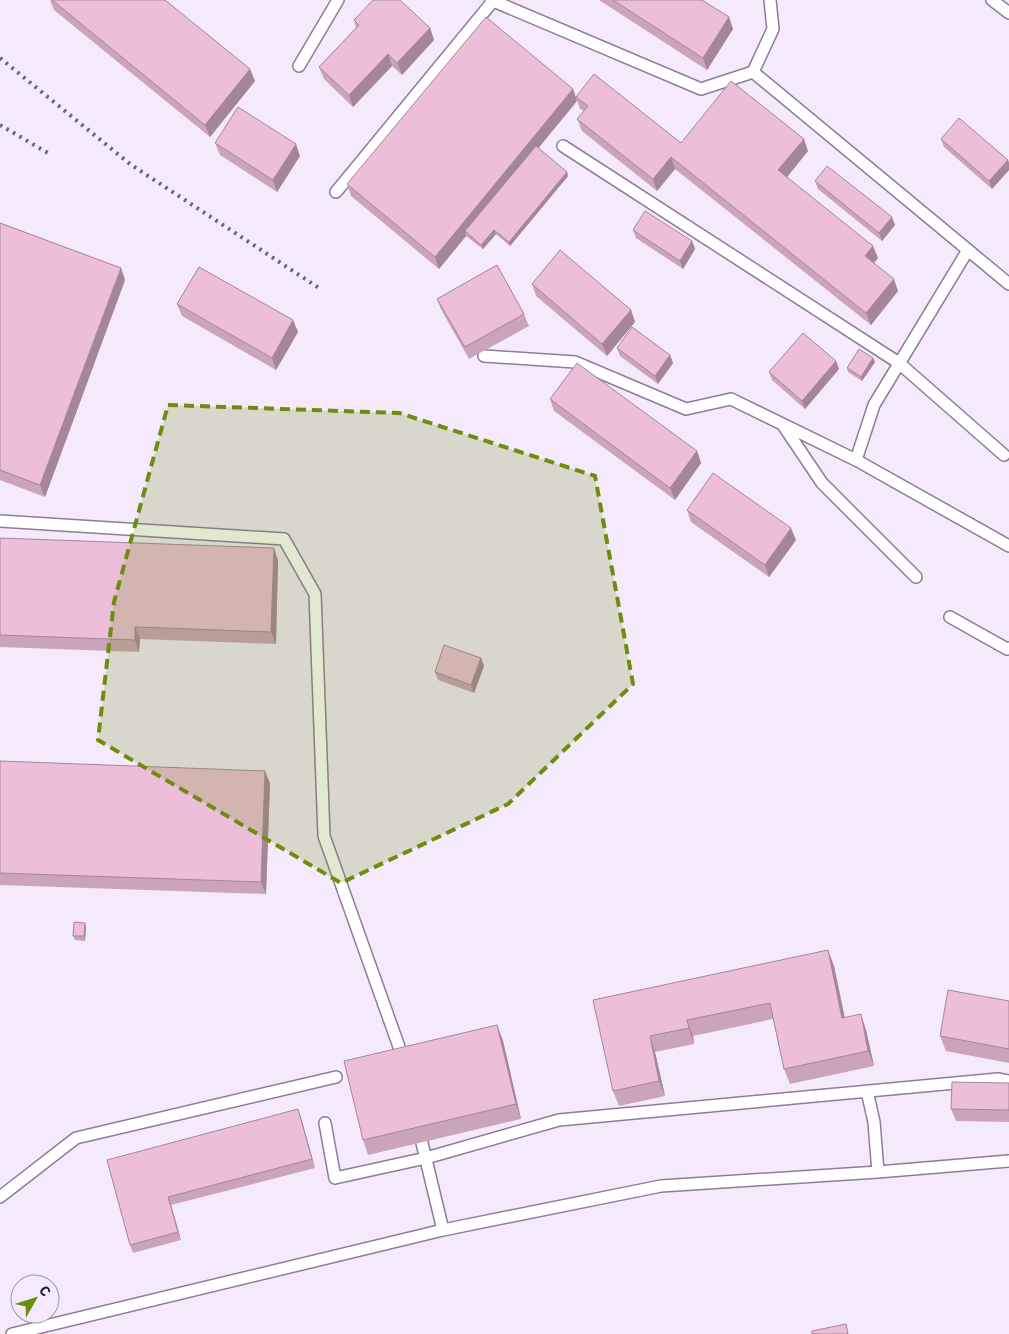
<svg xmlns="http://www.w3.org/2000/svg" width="1009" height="1334" font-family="'IBM Plex Sans',sans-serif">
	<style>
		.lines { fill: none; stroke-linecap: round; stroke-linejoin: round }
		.lane-casing { stroke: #8d7d98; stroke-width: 14 }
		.lane { stroke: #fff; stroke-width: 11 }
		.rail { stroke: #6b6471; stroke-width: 4; stroke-dasharray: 2.5 5; stroke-linecap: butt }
		.wall { fill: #cba3bb }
		.shaded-wall { fill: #a58599 }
		.building { fill: #ecbeda; stroke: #a58599 }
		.marked { fill: #6e8d10; fill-opacity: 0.2; stroke: #6e8d10; stroke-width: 4; stroke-dasharray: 10 6; stroke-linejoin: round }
	</style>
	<rect width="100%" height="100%" fill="#f4eafc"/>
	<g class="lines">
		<defs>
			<path id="lane" d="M491,0L701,89L753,72L968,250
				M992,0L1009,13
				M299,66L338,0
				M753,72L773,29L770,0
				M563,146L899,363L1004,455
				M336,192L493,1
				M1009,284L968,250L874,405L856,460L1009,546
				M484,356L575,362L686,409L731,399L856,460
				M783,425L822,483L916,577
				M0,521L284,539L315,594L324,836L398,1044L403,1062
				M950,617L1007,649L1009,648
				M867,1091L874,1122L878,1172
				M325,1123L335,1178L426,1158L559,1120L998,1079L1009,1081
				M422,1143L443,1230
				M0,1197L76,1138L336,1077
				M12,1334L443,1230L661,1186L878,1172L1009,1161"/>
		</defs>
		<use href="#lane" class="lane-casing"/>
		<use href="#lane" class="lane"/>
		<path class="rail" d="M0,58L130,164L319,288
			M0,125L48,153"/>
	</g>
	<path class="wall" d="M50,0H165L250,69L255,81L210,137L54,10Z
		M599,0H702L729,17L733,29L707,70Z
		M354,20L430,28L434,40L402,75L392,66L353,107L324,79L319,67L356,28Z
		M573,89L577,101L538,148L567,172L568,176L510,246L496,234L483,249L466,236L439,269L351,196L347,184Z
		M576,97L681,143L808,151L787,177L873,246L878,258L874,263L898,291L871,325L675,169L657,191L582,131L577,119L584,111L580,109Z
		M941,139L1008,160L1009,163V170L992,189L944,147Z
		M215,143L300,156L277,192L220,155Z
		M815,181L895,225L882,241L818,189Z
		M0,223L121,268L125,280L45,497L0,480Z
		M633,230L692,241L695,249L683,269L636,238Z
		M532,284L631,310L635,322L607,356L536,296Z
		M437,299L524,314L529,326L469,359L442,311Z
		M177,304L293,320L298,332L276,370L182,316Z
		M617,348L670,355L673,363L658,384L620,356Z
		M873,358L875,362L862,381L848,372L847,368Z
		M836,361L839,369L805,409L772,380L769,372Z
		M550,399L697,451L701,463L675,500L554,411Z
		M687,510L796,540L769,577L691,522Z
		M0,538L278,560L276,644L140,639L139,652L0,647Z
		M481,658L484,666L474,693L438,680L435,672Z
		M0,761L270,783L266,894L0,885Z
		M86,927L85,941L75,940L73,936Z
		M834,966L845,1018L866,1030L874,1066L790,1084L784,1069L773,1019L693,1036L694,1044L655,1052L665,1096L619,1106L613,1091L593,1000Z
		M1009,1001V1063L946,1051L940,1036Z
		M497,1025L503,1041L521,1119L368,1155L363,1140Z
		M1009,1083V1122L956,1121L951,1109Z
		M301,1118L315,1168L171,1205L181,1240L133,1253L130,1245L107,1160Z"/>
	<path class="shaded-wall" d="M729,17L733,29L707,70L703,58Z
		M430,28L434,40L402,75L397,63Z
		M388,54L392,66L353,107L349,95Z
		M250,69L255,81L210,137L205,125Z
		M573,89L577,101L468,234L465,231L466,236L439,269L435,257Z
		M804,139L808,151L783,182L778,170Z
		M296,144L300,156L277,192L273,180Z
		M671,157L675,169L657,191L653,179Z
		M1008,160L1009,163V170L992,189L989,181Z
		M567,172L568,176L510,246L509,242Z
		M892,217L895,225L882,241L879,233Z
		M494,230L496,234L483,249L481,245Z
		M692,241L695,249L683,269L680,261Z
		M873,246L878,258L870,268L865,256Z
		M121,268L125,280L45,497L40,485Z
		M894,279L898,291L871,325L866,313Z
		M631,310L635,322L607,356L602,344Z
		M293,320L298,332L276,370L272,358Z
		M670,355L673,363L658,384L655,376Z
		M873,358L875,362L862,381L861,377Z
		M836,361L839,369L805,409L802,401Z
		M697,451L701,463L675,500L670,488Z
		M791,528L796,540L769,577L765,565Z
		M274,548L278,560L276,644L271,632Z
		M135,627L140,639L139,652L135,640Z
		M481,658L484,666L474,693L471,685Z
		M265,771L270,783L266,894L261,882Z
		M85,923L86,927L85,941L84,936Z
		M828,950L834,966L848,1034L842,1018Z
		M861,1014L866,1030L874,1066L868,1051Z
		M687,1020L693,1036L694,1044L689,1028Z
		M497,1025L503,1041L521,1119L516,1104Z
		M650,1036L655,1052L665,1096L659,1081Z
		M298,1109L301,1118L315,1168L312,1159Z
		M168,1197L171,1205L181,1240L178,1232Z"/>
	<path class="building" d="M52,0H165L250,69L205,125Z
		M373,0H400L430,28L397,63L388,54L349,95L319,67L359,25L354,20Z
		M613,0H702L729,17L703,58Z
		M486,17L573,89L435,257L347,184Z
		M594,74L681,143L731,81L804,139L778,170L873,246L865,256L894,279L866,313L671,157L653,179L577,119L588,106L576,97Z
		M238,107L296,144L273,180L215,143Z
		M959,118L1008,160L989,181L941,139Z
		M536,146L567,172L509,242L494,230L481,245L465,231Z
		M827,166L892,217L879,233L815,181Z
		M645,211L692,241L680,261L633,230Z
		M0,223L121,268L40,485L0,470Z
		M560,250L631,310L602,344L532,284Z
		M497,265L524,314L465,347L437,299Z
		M199,267L293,320L272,358L177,304Z
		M632,327L670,355L655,376L617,348Z
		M803,333L836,361L802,401L769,372Z
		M859,349L873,358L861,377L847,368Z
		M577,363L697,451L670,488L550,399Z
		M713,473L791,528L765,565L687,510Z
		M0,538L274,548L271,632L135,627V640L0,635Z
		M444,645L481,658L471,685L435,672Z
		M0,761L265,771L261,882L0,873Z
		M74,922L85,923L84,936H73Z
		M828,950L842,1018L861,1014L868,1051L784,1069L770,1003L687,1020L689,1028L650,1036L659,1081L613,1091L593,1000Z
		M948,990L1009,1001V1049L940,1036Z
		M497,1025L516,1104L363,1140L344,1061Z
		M952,1082L1009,1083V1110L951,1109Z
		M298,1109L312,1159L168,1197L178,1232L130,1245L107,1160Z
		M846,1324L848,1334H812V1331Z"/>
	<path class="marked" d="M168,405L399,413L595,476L633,684L508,804L341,883L98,740L114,602Z"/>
	<g transform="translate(35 1299) rotate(51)"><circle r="24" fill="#f4eafc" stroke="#a199a8"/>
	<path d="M0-4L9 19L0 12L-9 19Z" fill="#6e8d10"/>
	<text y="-8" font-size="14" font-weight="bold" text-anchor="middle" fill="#251f2a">С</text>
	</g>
</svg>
